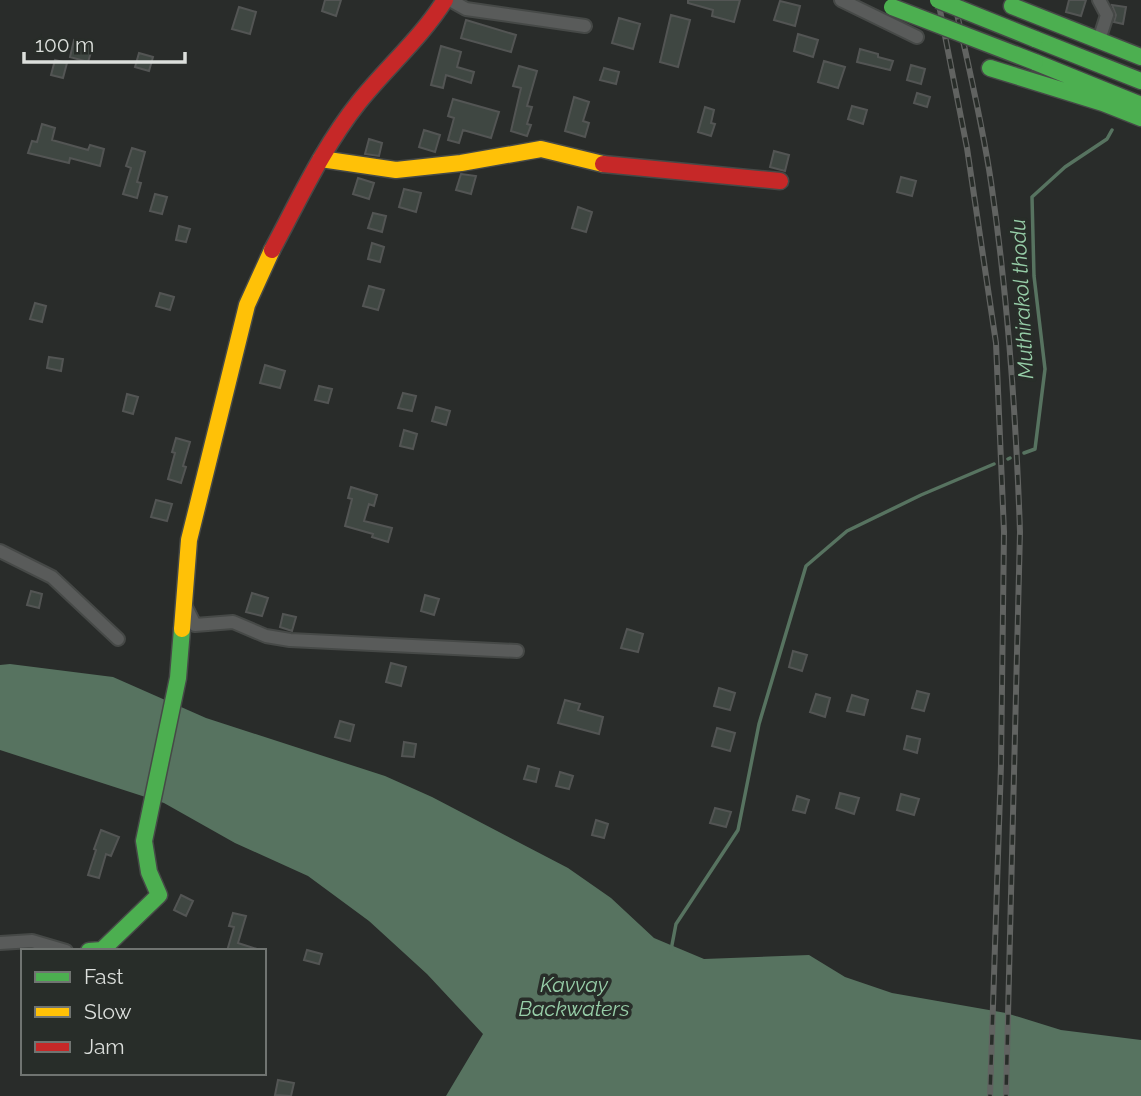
<svg xmlns="http://www.w3.org/2000/svg" width="1141" height="1096" font-family="Raleway,sans-serif">
	<style>
		.water { fill: #577360 }
		.lines { fill: none; stroke-linecap: round; stroke-linejoin: round }
		.stream { stroke: #577360; stroke-width: 3.5 }
		.building { fill: #3f4742; stroke: #535554; stroke-width: 2 }
		.street-casing { stroke: #464947; stroke-width: 16 }
		.fast-casing { stroke: #464947; stroke-width: 19 }
		.slow-casing { stroke: #464947; stroke-width: 19 }
		.jam-casing { stroke: #464947; stroke-width: 19 }
		.street { stroke: #595b5a; stroke-width: 12 }
		.fast { stroke: #4caf50; stroke-width: 16 }
		.slow { stroke: #ffc107; stroke-width: 16 }
		.jam { stroke: #c62828; stroke-width: 16 }
		.rail-casing { stroke: #616361; stroke-width: 6 }
		.rail { stroke: #282d29; stroke-width: 3.5; stroke-dasharray: 10; stroke-linecap: butt }
		.fast-bridge-casing { stroke: #464947; stroke-width: 19; stroke-linecap: butt }
		.fast-bridge { stroke: #4caf50; stroke-width: 16 }
		.labels { text-anchor: middle; stroke-width: 7; stroke-linejoin: round; paint-order: stroke }
		.water-label { font-size: 21px; font-style: italic; fill: #97cea8; stroke: #282d29 }
	</style>
	<rect width="100%" height="100%" fill="#292c2a"/>
	<path class="water" d="M10,664L113,677L206,718L385,776L432,797L568,868L611,898L654,938L704,959L809,955L845,977L892,993L1006,1013L1061,1030L1141,1040V1096H446L483,1034L427,974L369,921L308,876L235,843L164,803L0,750V665Z"/>
	<g class="lines">
		<path class="stream" d="M1024,453L1035,449L1045,369L1034,276L1032,197L1065,167L1107,139L1112,130
			M1008,459L1010,458
			M671,950L676,924L738,830L759,724L806,566L847,531L921,495L994,464"/>
	</g>
	<path class="building" d="M325,0H341L336,16L322,11Z
		M688,0H740L734,22L712,16L713,10L688,3Z
		M1069,0H1086L1081,16L1066,12Z
		M780,1L800,6L795,26L774,20Z
		M1112,5L1126,7L1123,24L1114,22L1116,15Z
		M239,7L256,12L250,34L232,29Z
		M671,15L690,20L678,67L660,62Z
		M619,18L640,24L633,49L612,43Z
		M466,20L516,35L511,52L461,38Z
		M798,34L818,40L813,57L794,51Z
		M74,40L93,46L88,62L70,57Z
		M441,46L461,52L457,67L474,72L471,83L446,75L443,88L431,85Z
		M860,49L878,54V57L893,61L890,70L857,62Z
		M139,53L153,57L149,71L135,67Z
		M55,60L67,63L63,78L51,75Z
		M824,61L845,67L838,88L818,82Z
		M911,65L925,69L921,84L907,80Z
		M519,66L537,71L527,106L532,107L527,124L531,125L527,136L511,131L521,88L513,86Z
		M604,68L619,72L616,84L600,80Z
		M917,93L930,97L927,107L914,103Z
		M574,97L589,102L583,121L589,123L585,137L565,131Z
		M453,99L499,112L491,138L463,130L459,143L448,140L454,118L448,116Z
		M852,106L867,110L863,124L848,119Z
		M705,107L714,110L711,123L715,124L711,136L698,132Z
		M42,124L55,128L52,140L88,150L90,145L104,149L100,166L70,158L69,163L28,153L32,141L37,142Z
		M424,130L440,135L435,152L419,147Z
		M369,139L382,143L379,156L365,154Z
		M132,148L145,152L137,182L141,183L137,198L123,194L131,168L126,166Z
		M774,151L789,155L785,171L770,167Z
		M461,174L476,176L471,194L456,190Z
		M901,177L916,181L912,196L897,192Z
		M358,178L374,183L369,199L353,194Z
		M404,189L421,193L416,212L399,207Z
		M155,194L167,197L162,214L150,211Z
		M578,207L592,212L586,232L572,228Z
		M373,213L386,216L382,232L368,228Z
		M179,226L190,229L186,242L176,240Z
		M372,243L384,247L380,262L368,259Z
		M369,286L384,290L378,310L363,306Z
		M160,293L174,297L170,310L156,306Z
		M35,303L46,306L42,322L30,319Z
		M49,357L63,359L61,371L47,368Z
		M265,365L285,371L280,388L260,383Z
		M319,386L332,389L328,403L315,400Z
		M403,393L416,396L412,411L398,408Z
		M127,394L138,397L133,414L123,411Z
		M436,407L450,411L446,425L432,421Z
		M404,430L417,434L413,449L400,446Z
		M176,438L190,442L183,466L186,467L181,483L168,479L175,453L172,452Z
		M351,487L377,495L374,506L369,504L364,521L392,528L388,542L372,537L373,534L345,526L352,499L348,498Z
		M156,500L172,504L167,521L151,517Z
		M31,591L42,594L39,608L27,605Z
		M252,593L268,598L262,616L246,612Z
		M425,595L439,599L434,615L421,611Z
		M283,614L296,617L292,631L280,627Z
		M627,629L643,634L638,652L621,648Z
		M793,651L807,655L802,671L789,667Z
		M391,663L406,667L401,686L386,682Z
		M719,688L735,693L730,710L714,706Z
		M917,691L929,694L924,711L912,708Z
		M816,694L830,698L825,717L810,712Z
		M852,695L868,700L864,715L847,711Z
		M565,700L580,704L578,710L603,717L599,734L558,723Z
		M340,721L354,725L350,741L335,737Z
		M717,728L735,733L730,751L712,746Z
		M907,736L920,739L917,753L904,749Z
		M404,742L416,744L414,757L402,756Z
		M528,766L539,769L536,782L524,779Z
		M560,772L573,776L569,789L556,786Z
		M840,793L859,798L854,814L836,808Z
		M901,794L919,799L914,815L897,810Z
		M797,796L809,800L805,813L793,810Z
		M715,808L731,812L726,827L710,823Z
		M596,820L608,824L604,838L592,835Z
		M101,830L119,837L111,856L106,854L99,878L88,875L96,850L94,849Z
		M181,895L193,901L186,916L174,910Z
		M233,913L246,916L238,943L257,949V951H227L234,927L229,926Z
		M307,950L322,954L319,964L304,960Z
		M278,1080L294,1083L291,1096L275,1095Z"/>
	<g class="lines">
		<defs>
			<path id="street" d="M450,0L466,9L585,26
				M841,0L917,37
				M1099,0L1107,15L1099,40
				M0,551L52,577L118,639
				M185,605L195,625L233,622L266,636L290,640L517,651
				M0,943L32,941L66,951"/>
			<path id="fast" d="M1012,6L1141,57
				M1035,39L1141,81
				M1035,62L1141,105
				M990,68L1103,103L1141,118
				M89,951L102,950L159,895L149,872L144,841L178,678L182,629"/>
			<path id="slow" d="M321,159L396,170L461,163L541,149L603,164
				M182,629L189,540L247,305L272,250"/>
			<path id="jam" d="M603,164L780,181
				M272,250C299,200 323,147 359,102C387,67 421,38 445,0"/>
		</defs>
		<use href="#street" class="street-casing"/>
		<use href="#fast" class="fast-casing"/>
		<use href="#slow" class="slow-casing"/>
		<use href="#jam" class="jam-casing"/>
		<use href="#street" class="street"/>
		<use href="#fast" class="fast"/>
		<use href="#slow" class="slow"/>
		<use href="#jam" class="jam"/>
		<defs>
			<path id="rail" d="M938,0L967,148L996,343L1004,532L1001,765L990,1096
				M954,0C967,60 982,121 991,182C1008,298 1016,415 1020,532L1006,1096"/>
		</defs>
		<use href="#rail" class="rail-casing"/>
		<use href="#rail" class="rail"/>
		<defs>
			<path id="fast-bridge" d="M938,0L1035,39
				M892,7L1035,62"/>
		</defs>
		<use href="#fast-bridge" class="fast-bridge-casing"/>
		<use href="#fast-bridge" class="fast-bridge"/>
	</g>
	<g class="labels">
		<g class="water-label">
			<text transform="translate(1022 299) rotate(-93)" y="7">Muthirakol thodu</text>
			<text x="574" y="992">Kavvay<tspan x="574" dy="24">Backwaters</tspan></text>
		</g>
	</g>
	<rect x="21" y="949" width="245" height="126" fill="#282d29" stroke="#707471" stroke-width="2"/>
	<rect x="35" y="972" width="35" height="10" fill="#4caf50" stroke="#707471" stroke-width="2"/>
	<text x="84" y="984" font-size="21" fill="#dcdfdc">Fast</text>
	<rect x="35" y="1007" width="35" height="10" fill="#ffc107" stroke="#707471" stroke-width="2"/>
	<text x="84" y="1019" font-size="21" fill="#dcdfdc">Slow</text>
	<rect x="35" y="1042" width="35" height="10" fill="#c62828" stroke="#707471" stroke-width="2"/>
	<text x="84" y="1054" font-size="21" fill="#dcdfdc">Jam</text>
	<path d="M24 52v10h161v-10" fill="none" stroke="#dcdfdc" stroke-width="3.5"/>
	<text x="35" y="52" font-size="21" fill="#dcdfdc" stroke="#282d29" stroke-width="5" paint-order="stroke">100 m</text>
</svg>
